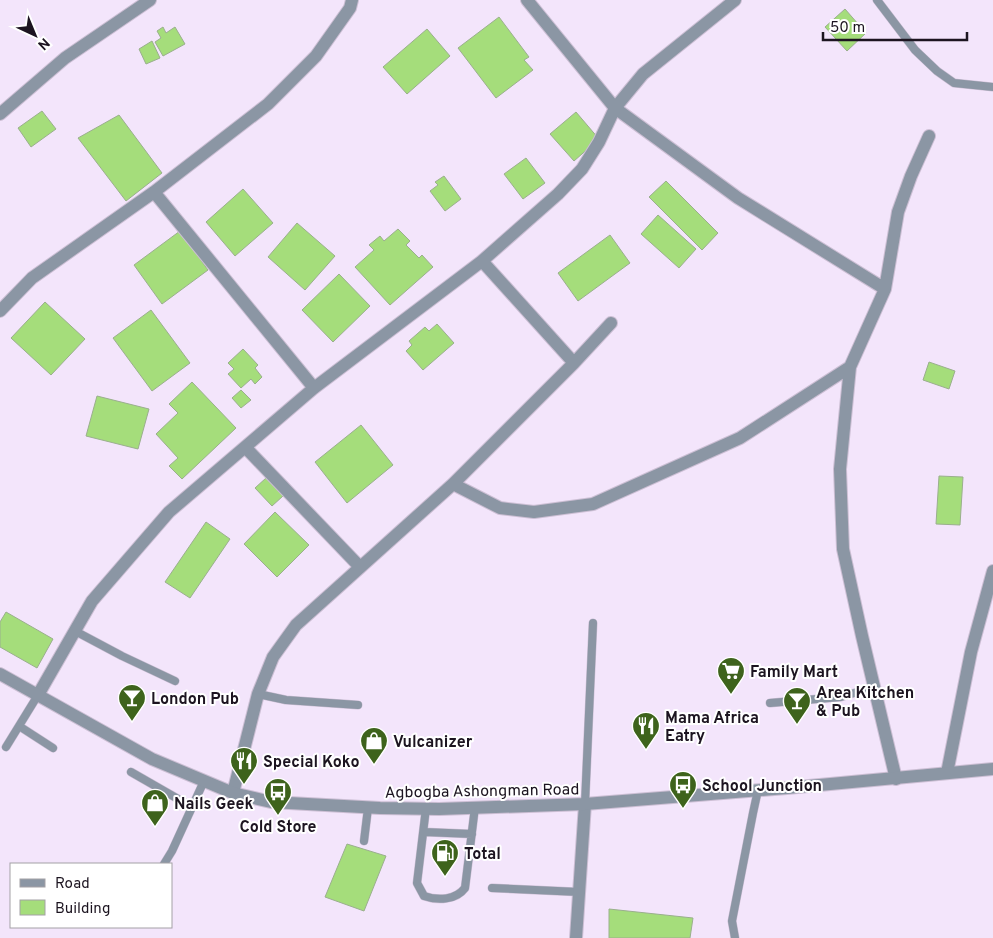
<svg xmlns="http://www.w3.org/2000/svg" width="993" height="938" font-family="Overpass,sans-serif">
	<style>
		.building { fill: #a5dd7b; stroke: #9aaf8d }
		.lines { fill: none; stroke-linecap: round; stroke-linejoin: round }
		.service-casing { stroke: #ccbfd4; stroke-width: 9 }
		.minor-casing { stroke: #ccbfd4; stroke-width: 14 }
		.tertiary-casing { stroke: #ccbfd4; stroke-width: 14 }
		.service { stroke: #8b96a4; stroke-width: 8 }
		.minor { stroke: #8b96a4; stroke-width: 12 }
		.tertiary { stroke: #8b96a4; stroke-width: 12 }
		.labels { text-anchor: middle; stroke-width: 4; stroke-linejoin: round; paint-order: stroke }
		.poi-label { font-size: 16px; font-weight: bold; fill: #1c1420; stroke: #fff; text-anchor: start }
		.street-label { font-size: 16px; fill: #1c1420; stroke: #fff }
	</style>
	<rect width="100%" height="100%" fill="#f3e5fb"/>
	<path class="building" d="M845,9L866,33L847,51L825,27Z
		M499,17L529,57L524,60L533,70L496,98L458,48Z
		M163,27L166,33L175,27L185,44L163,56L155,42L161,38L157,31Z
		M427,29L450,56L407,94L383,67Z
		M152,41L160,58L146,64L139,49Z
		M42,111L56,129L31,147L18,128Z
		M576,112L599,139L574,161L550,134Z
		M119,115L162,173L126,201L78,138Z
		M526,158L545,183L523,199L504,174Z
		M444,176L461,199L445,211L430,191L438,185L435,182Z
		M666,181L718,233L702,250L649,197Z
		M243,189L273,223L235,256L206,222Z
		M658,215L696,249L679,268L641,234Z
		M297,223L335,256L305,290L268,257Z
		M398,229L410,241L406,245L419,258L422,255L433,267L390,305L355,267L374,250L369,245L380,236L384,241Z
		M180,231L208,270L162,304L134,265Z
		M610,235L630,263L578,301L558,273Z
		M339,274L370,306L333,342L302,310Z
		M45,302L85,339L51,375L11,338Z
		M151,310L190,363L152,391L113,338Z
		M437,324L454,343L423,370L406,351L412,345L409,341L425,327L429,331Z
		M243,349L258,365L255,368L262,377L255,384L251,379L241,388L228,374L234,369L228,363Z
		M929,362L955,371L949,389L923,380Z
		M192,382L236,428L182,479L169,466L178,458L156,434L178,413L169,404Z
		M241,390L251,400L241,408L232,398Z
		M97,396L149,409L138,449L86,436Z
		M361,425L393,465L347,503L315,462Z
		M939,476L963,477L960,525L936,524Z
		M266,478L283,496L272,506L255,488Z
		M275,512L309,545L277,577L244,544Z
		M206,522L230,539L190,598L165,582Z
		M6,612L53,639L37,668L0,647V622Z
		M347,844L386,856L364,911L325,897Z
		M609,909L693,918L690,938H609Z"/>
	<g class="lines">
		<defs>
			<path id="service" d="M877,0L915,50L937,71L954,83L993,87
				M75,631L122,656L175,681
				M258,694L286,700L358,705
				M770,703L841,697L874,687
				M19,726L53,748
				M6,747L38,695
				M131,772L192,807
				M585,804L593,623
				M426,808L417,883L424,896C438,901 456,900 465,888L475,807
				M424,832L472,834
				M364,841L368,808
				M164,864L172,851L204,781
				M492,888L579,892
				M735,938L732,921L753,813L758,790"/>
			<path id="minor" d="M527,0L615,108L738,198L885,289
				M0,114L65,58L150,0
				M154,192L314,388
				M482,261L574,363
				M0,311L32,278L154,192L268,104L316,56L350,8L352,0
				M245,447L360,567
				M453,484L500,508L534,512L593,504L740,438L850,367
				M38,695L92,601L169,512L314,388L482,261L558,194L582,169L599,142L615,108L643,74L735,0
				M947,773L971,652L993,571
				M896,779L862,636L843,549L840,469L850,367L885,289L898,212L911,176L929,136
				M233,793L258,694L273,657L296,625L453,484L574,363L611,323
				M576,938L585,804"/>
			<path id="tertiary" d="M0,674L152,759L233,793L271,802L380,808L439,809L585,804L787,788L993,769"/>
		</defs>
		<use href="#service" class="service-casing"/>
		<use href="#minor" class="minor-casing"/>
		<use href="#tertiary" class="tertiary-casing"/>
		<use href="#service" class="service"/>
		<use href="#minor" class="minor"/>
		<use href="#tertiary" class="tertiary"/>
	</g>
	<defs>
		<symbol id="supermarket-pin" viewBox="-11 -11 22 30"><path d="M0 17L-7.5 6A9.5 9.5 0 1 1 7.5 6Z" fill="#3e631c" stroke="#fff"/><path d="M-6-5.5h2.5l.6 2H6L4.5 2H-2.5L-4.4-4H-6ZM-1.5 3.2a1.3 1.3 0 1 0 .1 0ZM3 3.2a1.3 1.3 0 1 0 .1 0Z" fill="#fff"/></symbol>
		<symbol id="bar-pin" viewBox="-11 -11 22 30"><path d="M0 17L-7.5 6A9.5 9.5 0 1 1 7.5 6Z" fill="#3e631c" stroke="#fff"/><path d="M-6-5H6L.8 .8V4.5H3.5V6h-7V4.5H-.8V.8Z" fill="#fff"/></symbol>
		<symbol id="restaurant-pin" viewBox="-11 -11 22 30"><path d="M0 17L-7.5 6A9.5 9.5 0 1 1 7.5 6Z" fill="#3e631c" stroke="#fff"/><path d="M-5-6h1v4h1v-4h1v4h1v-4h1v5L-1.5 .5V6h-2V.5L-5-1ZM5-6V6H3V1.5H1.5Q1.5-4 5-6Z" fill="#fff"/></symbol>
		<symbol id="shop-pin" viewBox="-11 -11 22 30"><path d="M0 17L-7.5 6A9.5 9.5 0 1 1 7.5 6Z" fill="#3e631c" stroke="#fff"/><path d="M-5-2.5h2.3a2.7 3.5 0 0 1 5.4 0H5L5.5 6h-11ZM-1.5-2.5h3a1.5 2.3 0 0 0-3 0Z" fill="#fff"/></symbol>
		<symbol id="bus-pin" viewBox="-11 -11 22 30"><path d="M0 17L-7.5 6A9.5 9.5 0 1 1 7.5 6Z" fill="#3e631c" stroke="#fff"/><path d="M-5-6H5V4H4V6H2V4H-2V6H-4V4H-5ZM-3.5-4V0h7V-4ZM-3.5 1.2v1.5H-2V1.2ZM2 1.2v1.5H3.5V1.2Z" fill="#fff"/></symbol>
		<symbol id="fuel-pin" viewBox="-11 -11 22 30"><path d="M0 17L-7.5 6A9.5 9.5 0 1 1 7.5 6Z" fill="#3e631c" stroke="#fff"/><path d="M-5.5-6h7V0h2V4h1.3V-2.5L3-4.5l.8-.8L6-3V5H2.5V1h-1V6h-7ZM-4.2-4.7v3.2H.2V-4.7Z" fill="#fff"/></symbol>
	</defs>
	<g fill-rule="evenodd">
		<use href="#supermarket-pin" x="715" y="655" width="32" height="43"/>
		<use href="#bar-pin" x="116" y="682" width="32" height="43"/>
		<use href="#bar-pin" x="781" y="685" width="32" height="43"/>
		<use href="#restaurant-pin" x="630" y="710" width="32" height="43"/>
		<use href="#shop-pin" x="358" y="725" width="32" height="43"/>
		<use href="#restaurant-pin" x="228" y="745" width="32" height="43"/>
		<use href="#bus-pin" x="667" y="769" width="32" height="43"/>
		<use href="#bus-pin" x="262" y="776" width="32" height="43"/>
		<use href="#shop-pin" x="139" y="787" width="32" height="43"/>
		<use href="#fuel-pin" x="429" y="837" width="32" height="43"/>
	</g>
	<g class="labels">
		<g class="poi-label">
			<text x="750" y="677">Family Mart</text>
			<text x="816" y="698">Area Kitchen<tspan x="816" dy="18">&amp; Pub</tspan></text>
			<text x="151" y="704">London Pub</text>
			<text x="665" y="723">Mama Africa<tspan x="665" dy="18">Eatry</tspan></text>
			<text x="393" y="747">Vulcanizer</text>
			<text x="263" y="767">Special Koko</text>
			<text x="702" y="791">School Junction</text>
			<text x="174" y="809">Nails Geek</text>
			<text x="278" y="832" text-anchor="middle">Cold Store</text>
			<text x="464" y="859">Total</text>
		</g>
		<g class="street-label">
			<text transform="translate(482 790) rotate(-1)" y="6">Agbogba Ashongman Road</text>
		</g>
	</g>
	<rect x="10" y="863" width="162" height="65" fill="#ffffff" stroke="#a4a1a6"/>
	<rect x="20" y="879" width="25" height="8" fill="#8b96a4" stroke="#a4a1a6"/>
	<text x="55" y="888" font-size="15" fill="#1c1420">Road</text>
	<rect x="20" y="900" width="25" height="15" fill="#a5dd7b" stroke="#a4a1a6"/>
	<text x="55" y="913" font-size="15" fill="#1c1420">Building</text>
	<g transform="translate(35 35) rotate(136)" stroke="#ffffff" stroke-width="4" paint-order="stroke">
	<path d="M0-4L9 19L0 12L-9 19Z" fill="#1c1420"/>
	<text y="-8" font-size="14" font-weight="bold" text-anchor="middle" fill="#1c1420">N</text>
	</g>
	<path d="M823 32v8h144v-8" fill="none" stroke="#1c1420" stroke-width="2.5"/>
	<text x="830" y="32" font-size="15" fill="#1c1420" stroke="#ffffff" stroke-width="4" paint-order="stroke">50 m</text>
</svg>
